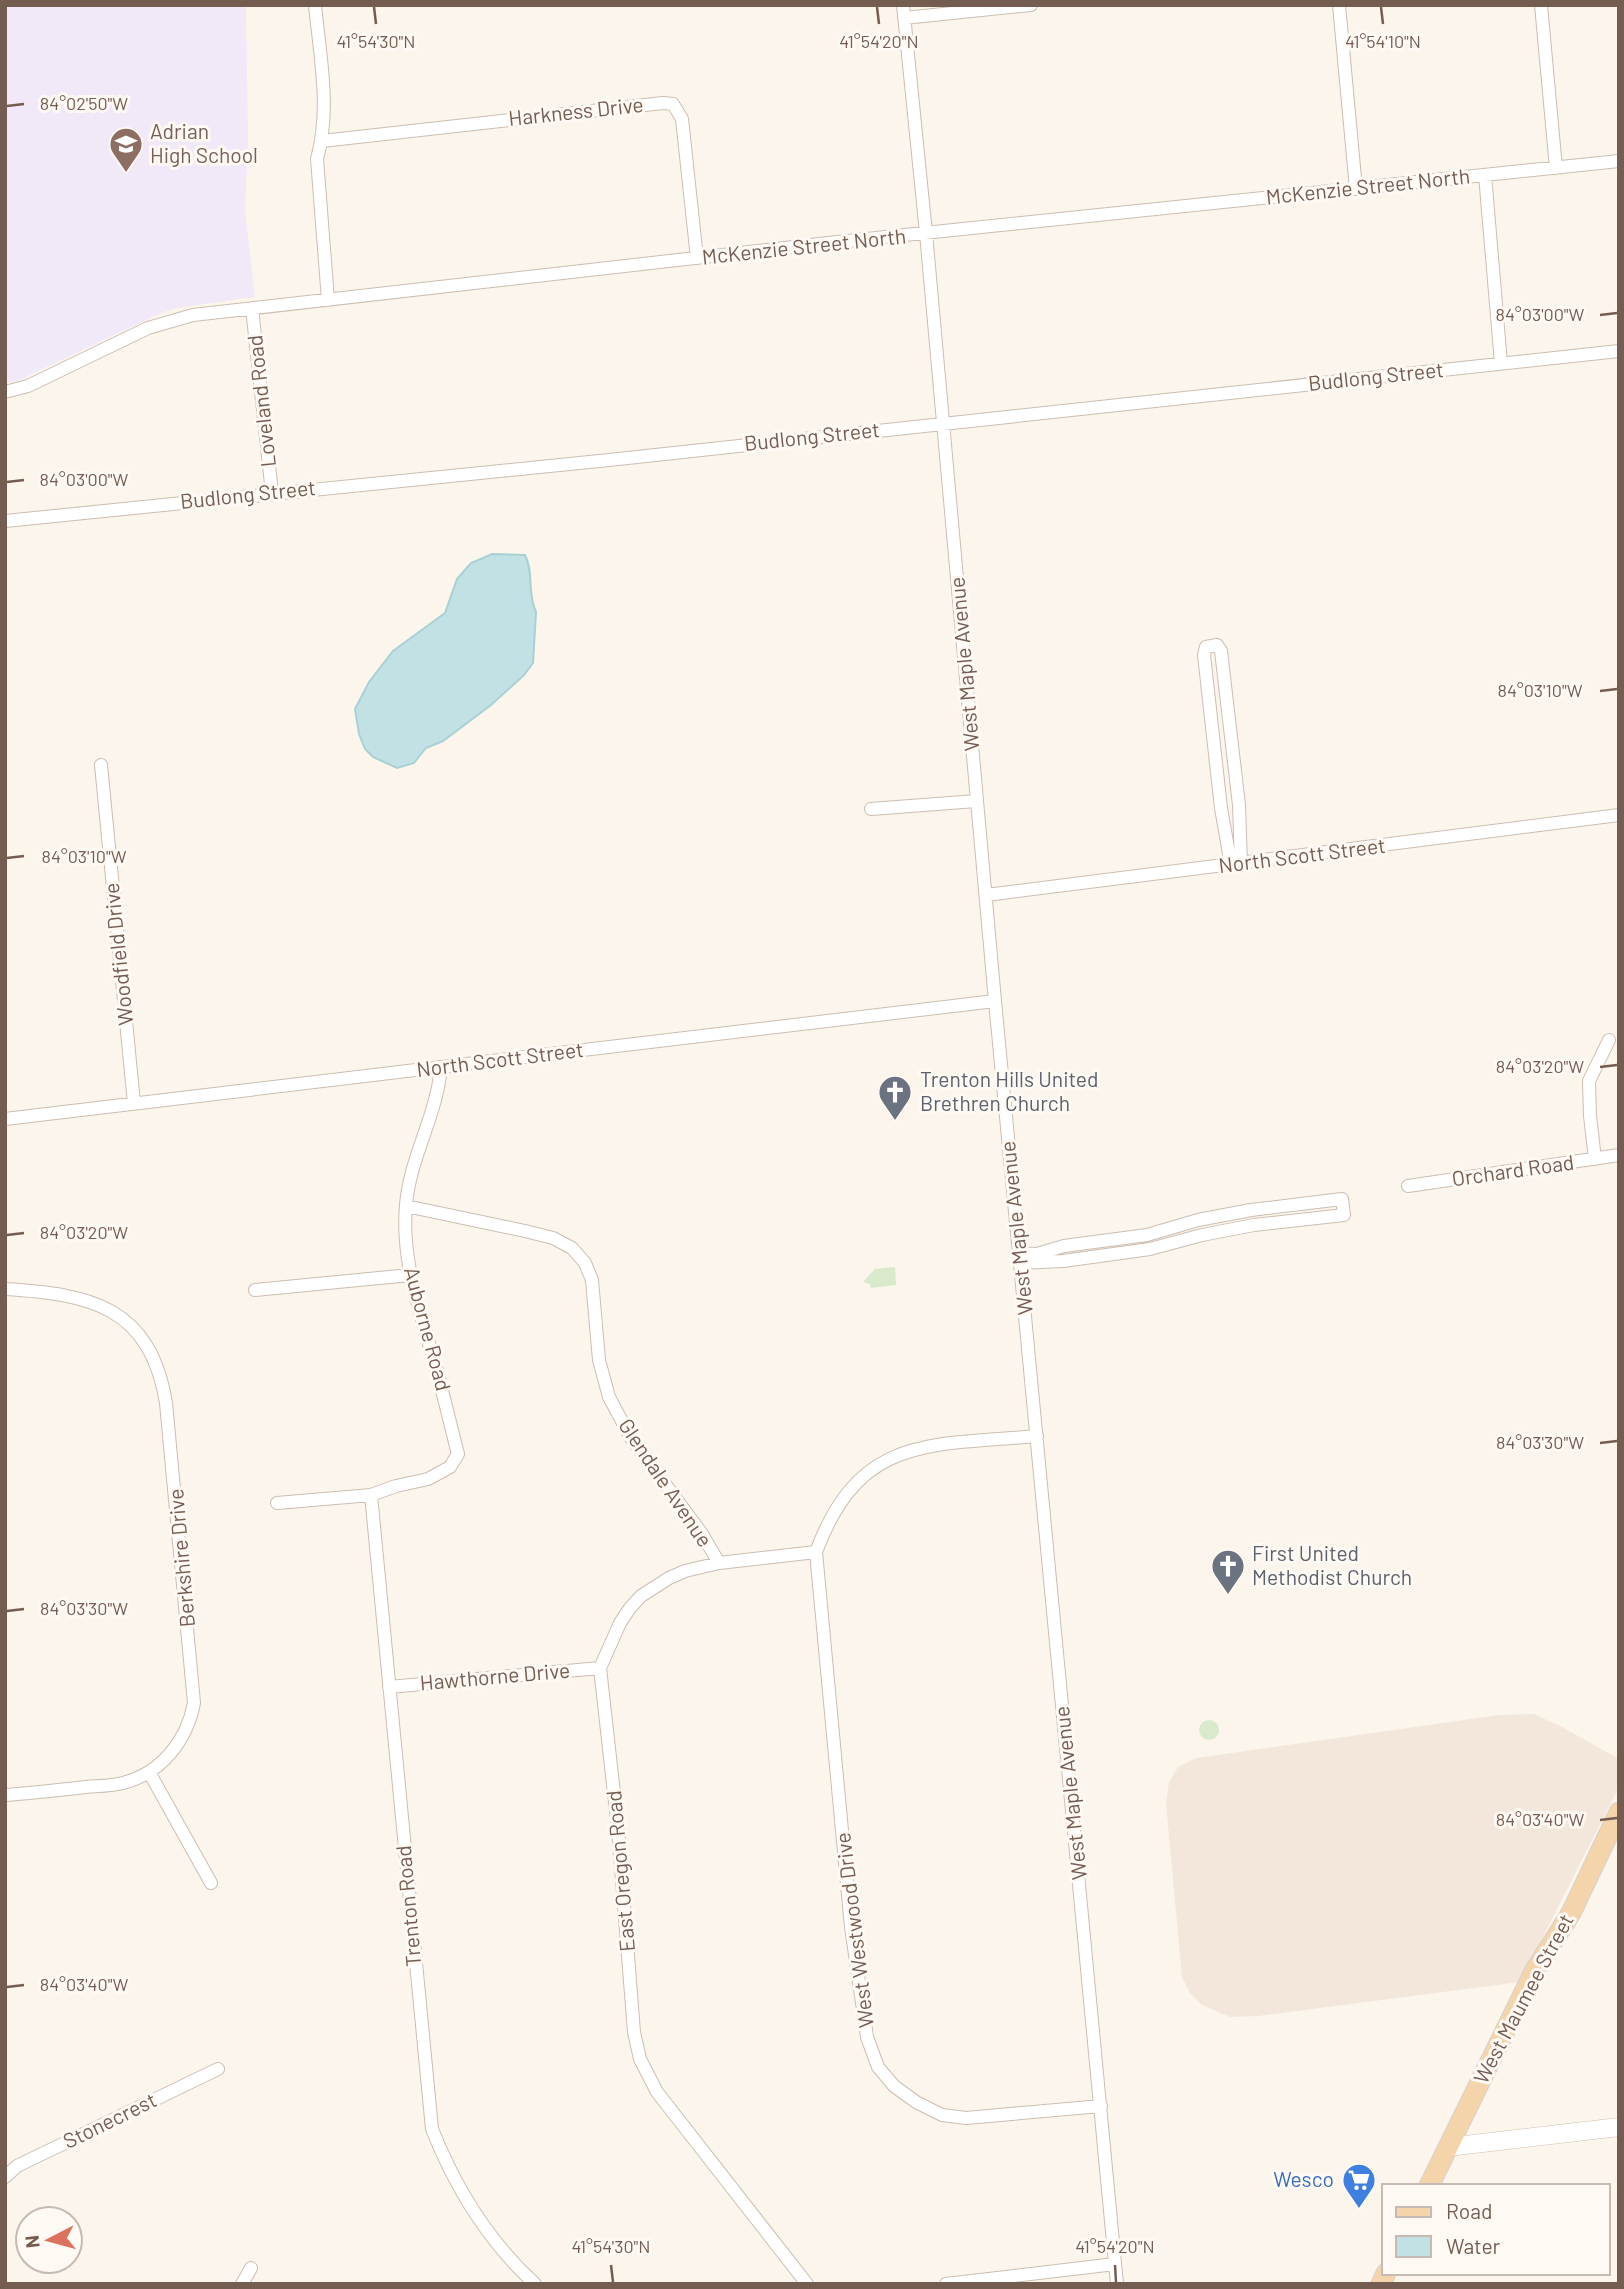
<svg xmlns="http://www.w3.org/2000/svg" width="1624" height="2289" font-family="Barlow,sans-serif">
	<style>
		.residential { fill: #f3e7db }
		.education { fill: #f2e9f8 }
		.green { fill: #d9e9cb }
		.water { fill: #c2e1e4; stroke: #a9d1d5; stroke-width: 2 }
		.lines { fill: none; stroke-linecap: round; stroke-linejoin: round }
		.street-casing { stroke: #cdbdb2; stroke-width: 14 }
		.secondary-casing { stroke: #d2bfb2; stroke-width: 19 }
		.primary-casing { stroke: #d8d1ce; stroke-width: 21 }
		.street { stroke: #fff; stroke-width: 12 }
		.secondary { stroke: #fff; stroke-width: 18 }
		.primary { stroke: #f4d5ab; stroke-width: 19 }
		.ticks { fill: none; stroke: #755c50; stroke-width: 2.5 }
		.labels { text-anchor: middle; stroke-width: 6; stroke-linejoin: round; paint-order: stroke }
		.street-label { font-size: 21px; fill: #755c50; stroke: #fef9f3 }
		.education-label { font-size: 21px; fill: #785e54; stroke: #fef9f3; text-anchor: start }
		.worship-label { font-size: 21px; fill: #5b616d; stroke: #fef9f3; text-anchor: start }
		.shop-label { font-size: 21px; fill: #366cbe; stroke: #fef9f3; text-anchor: end }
		.ticks-label { font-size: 18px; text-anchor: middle; fill: #755c50; stroke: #fef9f3; stroke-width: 6; stroke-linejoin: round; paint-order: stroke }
	</style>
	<rect width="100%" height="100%" fill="#fbf5ec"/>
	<path class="residential" d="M1534,1714L1564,1728L1619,1759V1787L1520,1982L1258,2016L1230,2017L1202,2005L1190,1993L1182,1977L1166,1804L1169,1782L1178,1767L1196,1758L1499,1715Z"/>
	<path class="education" d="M5,5H246L248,137L245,211L255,297L177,308L161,313L17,381L5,383Z"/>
	<path class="green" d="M895,1267L896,1285L871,1288L870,1284L863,1282L875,1269Z
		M1199 1730a10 10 0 1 1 20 0a10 10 0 1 1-20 0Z"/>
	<path class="water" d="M492,554L525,555C534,572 527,594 536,612L533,663L524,675L491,705L443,741L426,748L414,763L397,768L373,757L365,749L359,734L355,709L369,682L393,651L445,613L457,579L471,563Z"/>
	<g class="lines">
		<defs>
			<path id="street" d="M315,5C320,57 331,108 317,159L328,300
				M903,5L926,233L995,1001L1117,2284
				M1339,5L1356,189
				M1541,5L1556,168
				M904,18L1031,5
				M322,141L663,103L673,104L682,119L697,258
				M1485,175L1501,363
				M252,308L272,493
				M5,392L28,386L148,328L193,315L828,243L1619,161
				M5,521L609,460L1619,351
				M101,765L134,1103
				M871,809L976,801
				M1231,865L1221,808L1204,655L1206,647L1217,645L1221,651L1239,805L1241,864
				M986,895L1619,815
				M5,1119L995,1001
				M1595,1159L1590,1116L1589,1081L1609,1040
				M1408,1186L1619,1155
				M406,1206L525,1231L553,1238L572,1248L585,1263L592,1280L599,1360L609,1397L631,1438L702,1534L719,1563
				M1019,1253L1037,1254L1064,1246L1147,1235L1198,1220L1251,1210L1342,1199L1344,1215L1254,1225L1202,1235L1150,1249L1063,1261L1020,1263
				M5,1289C90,1294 150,1306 166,1403L194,1703C187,1740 162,1773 123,1783C112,1786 98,1786 86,1787C59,1790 32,1793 5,1795
				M255,1290L410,1275
				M1037,1436C930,1446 860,1434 816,1552L851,1927L867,2037L878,2067L894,2086L916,2102L942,2115L966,2118L1101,2106
				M371,1495L432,2129C455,2187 488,2241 535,2284
				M277,1503L371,1495L396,1486L428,1479L450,1467L458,1454C450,1423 443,1392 434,1361C420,1310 401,1260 406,1205C410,1157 437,1115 441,1067
				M389,1687L600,1668
				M149,1772L211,1883
				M5,2177L17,2166L218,2069
				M242,2284L251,2268
				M807,2284L657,2092L640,2059L634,2032L618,1829L600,1668L620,1623L630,1608L641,1596L669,1578L685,1571L719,1563L816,1552
				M946,2284L1115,2264"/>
			<path id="secondary" d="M1448,2147L1619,2127"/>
			<path id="primary" d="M1429,2186L1535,1970L1571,1913L1619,1812
				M1381,2284L1386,2273"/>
		</defs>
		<use href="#street" class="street-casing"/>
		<use href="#secondary" class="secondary-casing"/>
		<use href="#primary" class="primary-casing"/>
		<use href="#street" class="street"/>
		<use href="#secondary" class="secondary"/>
		<use href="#primary" class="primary"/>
	</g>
	<path class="ticks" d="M374,7L376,24M877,7L879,24M1381,7L1383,24M7,106L24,104M1600,315L1617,313M7,482L24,480M1600,691L1617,689M7,858L24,856M1600,1067L1617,1065M7,1235L24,1233M1600,1443L1617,1441M7,1611L24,1609M1600,1820L1617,1818M7,1987L24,1985M611,2265L613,2282M1115,2265L1116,2282"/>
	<defs>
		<symbol id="school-pin" viewBox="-11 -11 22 30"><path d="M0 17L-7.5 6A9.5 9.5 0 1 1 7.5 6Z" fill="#8d6e63" stroke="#fef9f3"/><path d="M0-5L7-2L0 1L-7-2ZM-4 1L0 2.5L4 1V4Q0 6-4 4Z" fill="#fff"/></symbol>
		<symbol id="church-pin" viewBox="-11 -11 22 30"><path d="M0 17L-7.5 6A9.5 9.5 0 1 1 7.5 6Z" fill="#6b7280" stroke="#fef9f3"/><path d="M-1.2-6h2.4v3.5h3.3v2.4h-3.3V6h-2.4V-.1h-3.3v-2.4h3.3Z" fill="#fff"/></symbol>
		<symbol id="supermarket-pin" viewBox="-11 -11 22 30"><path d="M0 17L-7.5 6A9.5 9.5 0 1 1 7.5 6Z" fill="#3f7fe0" stroke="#fef9f3"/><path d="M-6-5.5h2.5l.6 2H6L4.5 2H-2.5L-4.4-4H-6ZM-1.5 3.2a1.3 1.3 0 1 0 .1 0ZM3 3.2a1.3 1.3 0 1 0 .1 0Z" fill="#fff"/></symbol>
	</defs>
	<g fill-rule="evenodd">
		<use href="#school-pin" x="107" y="125" width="38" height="52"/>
		<use href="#church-pin" x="876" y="1073" width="38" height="52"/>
		<use href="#church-pin" x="1209" y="1547" width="38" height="52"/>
		<use href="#supermarket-pin" x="1340" y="2161" width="38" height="52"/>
	</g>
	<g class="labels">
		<g class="street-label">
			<text transform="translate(576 112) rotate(-6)" y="7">Harkness Drive</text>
			<text transform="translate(1368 187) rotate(-6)" y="7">McKenzie Street North</text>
			<text transform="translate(804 247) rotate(-6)" y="7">McKenzie Street North</text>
			<text transform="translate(1376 377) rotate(-6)" y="7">Budlong Street</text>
			<text transform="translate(262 401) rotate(-96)" y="7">Loveland Road</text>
			<text transform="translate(812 437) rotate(-6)" y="7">Budlong Street</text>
			<text transform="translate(248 495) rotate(-6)" y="7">Budlong Street</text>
			<text transform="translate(965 664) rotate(-95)" y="7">West Maple Avenue</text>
			<text transform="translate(1302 856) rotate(-7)" y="7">North Scott Street</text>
			<text transform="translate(119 954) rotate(-96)" y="7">Woodfield Drive</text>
			<text transform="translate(500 1060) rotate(-7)" y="7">North Scott Street</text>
			<text transform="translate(1513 1171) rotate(-8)" y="7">Orchard Road</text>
			<text transform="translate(1017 1228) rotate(-96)" y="7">West Maple Avenue</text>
			<text transform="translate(427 1329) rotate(75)" y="7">Auborne Road</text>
			<text transform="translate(665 1483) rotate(56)" y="7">Glendale Avenue</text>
			<text transform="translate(182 1558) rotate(-95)" y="7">Berkshire Drive</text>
			<text transform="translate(495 1677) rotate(-5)" y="7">Hawthorne Drive</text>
			<text transform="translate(1071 1793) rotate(-96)" y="7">West Maple Avenue</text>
			<text transform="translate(621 1871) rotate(-95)" y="7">East Oregon Road</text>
			<text transform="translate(409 1906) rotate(-95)" y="7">Trenton Road</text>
			<text transform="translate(855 1930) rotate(-97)" y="7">West Westwood Drive</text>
			<text transform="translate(1524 1999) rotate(-62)" y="7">West Maumee Street</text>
			<text transform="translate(110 2121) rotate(-26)" y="7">Stonecrest</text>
		</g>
		<g class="education-label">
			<text x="150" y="139">Adrian<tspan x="150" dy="24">High School</tspan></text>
		</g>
		<g class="worship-label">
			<text x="920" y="1087">Trenton Hills United<tspan x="920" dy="24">Brethren Church</tspan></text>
			<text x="1252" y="1561">First United<tspan x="1252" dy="24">Methodist Church</tspan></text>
		</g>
		<g class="shop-label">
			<text x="1334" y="2187">Wesco</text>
		</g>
	</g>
	<g class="ticks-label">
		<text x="376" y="48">41°54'30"N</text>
		<text x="879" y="48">41°54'20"N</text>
		<text x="1383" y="48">41°54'10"N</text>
		<text x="84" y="110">84°02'50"W</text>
		<text x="1540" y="321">84°03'00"W</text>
		<text x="84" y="486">84°03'00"W</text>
		<text x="1540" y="697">84°03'10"W</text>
		<text x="84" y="863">84°03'10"W</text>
		<text x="1540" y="1073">84°03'20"W</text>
		<text x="84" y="1239">84°03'20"W</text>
		<text x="1540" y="1449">84°03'30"W</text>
		<text x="84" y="1615">84°03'30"W</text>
		<text x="1540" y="1826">84°03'40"W</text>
		<text x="84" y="1991">84°03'40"W</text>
		<text x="611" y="2253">41°54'30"N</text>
		<text x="1115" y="2253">41°54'20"N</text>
	</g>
	<rect width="1624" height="2289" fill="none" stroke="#755c50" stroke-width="14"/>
	<rect x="1382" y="2184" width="228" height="91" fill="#fef9f3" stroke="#c7bab2" stroke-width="2"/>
	<rect x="1396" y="2207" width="35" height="10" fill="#f4d5ab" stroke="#c7bab2" stroke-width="2"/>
	<text x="1446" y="2219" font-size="21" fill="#755c50">Road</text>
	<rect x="1396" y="2236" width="35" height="21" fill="#c2e1e4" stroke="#c7bab2" stroke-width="2"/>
	<text x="1446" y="2254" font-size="21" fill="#755c50">Water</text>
	<g transform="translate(49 2240) rotate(264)"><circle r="33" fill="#fef9f3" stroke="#c7bab2" stroke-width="2"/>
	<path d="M0-5L12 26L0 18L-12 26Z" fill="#da725d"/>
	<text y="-10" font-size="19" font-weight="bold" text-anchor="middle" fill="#755c50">N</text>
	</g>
</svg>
